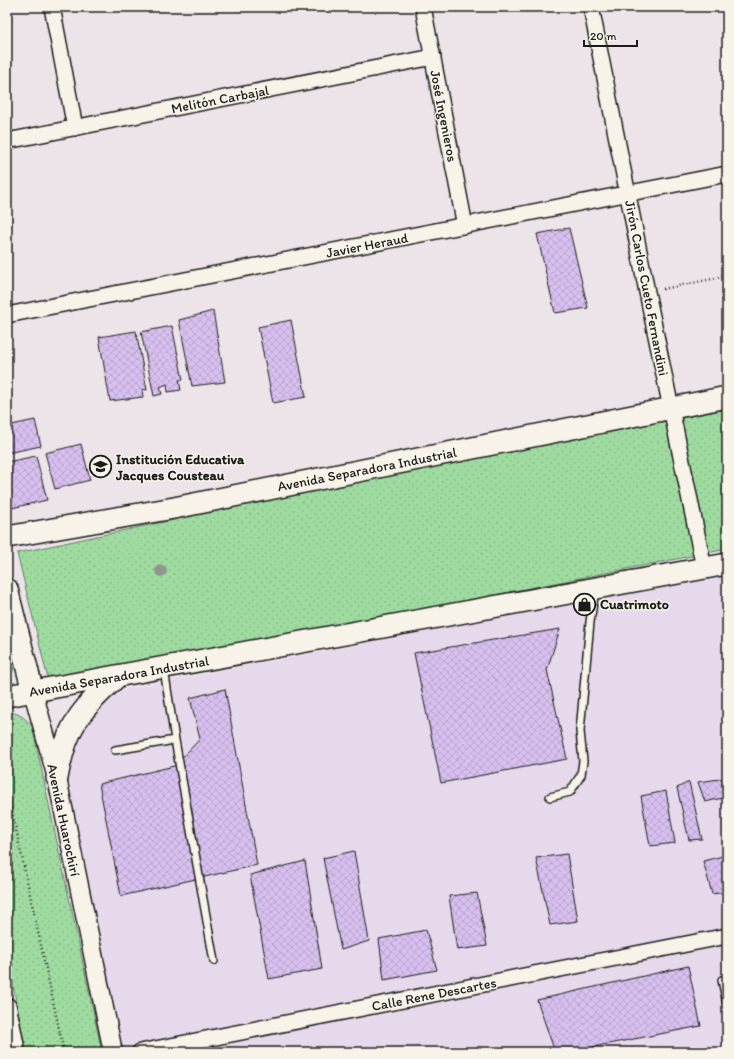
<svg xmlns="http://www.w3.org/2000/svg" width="734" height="1059" font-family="Itim,sans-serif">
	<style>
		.built { fill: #e6d9ec }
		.green { fill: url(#green-dots); stroke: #5e7c5e }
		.building { fill: url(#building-cross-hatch); stroke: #1c1c1c }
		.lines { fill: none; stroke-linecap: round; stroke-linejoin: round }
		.service-casing { stroke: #1c1c1c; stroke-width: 10 }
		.minor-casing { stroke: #1c1c1c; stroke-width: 18 }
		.tertiary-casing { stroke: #1c1c1c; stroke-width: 21 }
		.secondary-casing { stroke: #1c1c1c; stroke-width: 24 }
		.path { stroke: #1c1c1c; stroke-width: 2.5; stroke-dasharray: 1 3; stroke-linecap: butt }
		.service { stroke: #f7f3e8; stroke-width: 7 }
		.minor { stroke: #f7f3e8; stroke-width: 15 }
		.tertiary { stroke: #f7f3e8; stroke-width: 18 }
		.secondary { stroke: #f7f3e8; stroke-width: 21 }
		.tree { fill: #90958f }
		.labels { text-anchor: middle; stroke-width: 3; stroke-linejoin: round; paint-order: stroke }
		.street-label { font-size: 14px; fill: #1c1c1c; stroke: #f7f3e8 }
		.poi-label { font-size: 14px; font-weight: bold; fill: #1c1c1c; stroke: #f7f3e8; text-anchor: start }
	</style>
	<defs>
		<pattern id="green-dots" width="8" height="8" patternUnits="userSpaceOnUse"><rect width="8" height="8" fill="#9fdba1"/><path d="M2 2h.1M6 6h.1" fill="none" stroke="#88bb8a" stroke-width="1.8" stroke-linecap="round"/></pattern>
		<pattern id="building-cross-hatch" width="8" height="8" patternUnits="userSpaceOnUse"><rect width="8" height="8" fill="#d7c0ef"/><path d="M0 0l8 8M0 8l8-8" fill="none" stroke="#b8a4cc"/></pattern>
	</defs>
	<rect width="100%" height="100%" fill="#ede4ea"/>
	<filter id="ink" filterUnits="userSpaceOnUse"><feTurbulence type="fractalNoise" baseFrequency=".025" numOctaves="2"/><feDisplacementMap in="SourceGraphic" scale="8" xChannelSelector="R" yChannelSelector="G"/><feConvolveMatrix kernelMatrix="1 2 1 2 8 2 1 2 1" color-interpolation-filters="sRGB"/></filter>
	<g filter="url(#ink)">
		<path class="built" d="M727,574V1052H123L67,782L74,744L92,711L126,689Z"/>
		<path class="green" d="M727,409V549L49,683L17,553L338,485Z
			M7,626C12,644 22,665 7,679Z
			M7,713C18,711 24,718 32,725L102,1052H26L7,955Z"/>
		<path class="building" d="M569,228L588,308L555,313L537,234Z
			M213,311L225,382L192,386L179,320Z
			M291,320L306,397L273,403L258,327Z
			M172,326L183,380H179L181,390L168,392L167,384L160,387L162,394L154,396L141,332Z
			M136,331L147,390L142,389L143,397L110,401L99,337Z
			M35,420L41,446L7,453V426Z
			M81,444L90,480L55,489L45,453Z
			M36,456L47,500L12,508L7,485V462Z
			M560,629L547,670L567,759L441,783L414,653Z
			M225,689L257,865L121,896L99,784L174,766L200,739L190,698Z
			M727,778V797L705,802L698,782Z
			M689,782L702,839L689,840L677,788Z
			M666,791L675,843L650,846L641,796Z
			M354,851L369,941L341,950L323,858Z
			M567,854L578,921L550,925L536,858Z
			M727,855V892L712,894L703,861Z
			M305,861L322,969L269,979L250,875Z
			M477,893L487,946L457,950L449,896Z
			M426,930L437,970L384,980L379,939Z
			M688,966L701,1026L567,1052H555L537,1000Z"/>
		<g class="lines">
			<defs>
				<path id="service" d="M164,669L175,740
					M115,750L175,740L214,961
					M550,797L570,792L581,775L583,761L580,731L590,622L595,590
					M722,980L727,1004"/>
				<path id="minor" d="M52,7L75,128
					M423,7L465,226
					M591,7L647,292L704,568
					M7,141L433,57
					M7,315L727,174
					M140,1052L727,936"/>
				<path id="tertiary" d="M33,692L57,778L113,1052
					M7,1007L16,1052"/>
				<path id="secondary" d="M7,537L174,508L727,397
					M7,589L33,692
					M7,696L727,564
					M57,778C66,727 79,711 117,677"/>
			</defs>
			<use href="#service" class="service-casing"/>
			<use href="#minor" class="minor-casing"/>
			<use href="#tertiary" class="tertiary-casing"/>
			<use href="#secondary" class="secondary-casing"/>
			<path class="path" d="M663,289L727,276
				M7,788L64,1052"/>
			<use href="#service" class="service"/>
			<use href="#minor" class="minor"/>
			<use href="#tertiary" class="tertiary"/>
			<use href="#secondary" class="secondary"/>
		</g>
		<circle class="tree" cx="161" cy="571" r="6"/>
	</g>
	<defs>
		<symbol id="school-ring" viewBox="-11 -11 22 22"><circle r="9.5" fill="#f7f3e8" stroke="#1c1c1c" stroke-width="1.5"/><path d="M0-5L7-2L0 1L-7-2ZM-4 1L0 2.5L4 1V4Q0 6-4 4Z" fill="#1c1c1c"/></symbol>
		<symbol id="shop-ring" viewBox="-11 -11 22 22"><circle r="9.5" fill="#f7f3e8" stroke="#1c1c1c" stroke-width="1.5"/><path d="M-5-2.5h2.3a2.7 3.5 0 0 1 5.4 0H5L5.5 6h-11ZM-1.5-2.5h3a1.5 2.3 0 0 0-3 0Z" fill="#1c1c1c"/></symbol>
	</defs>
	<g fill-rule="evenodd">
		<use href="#school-ring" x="88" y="454" width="25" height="25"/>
		<use href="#shop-ring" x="572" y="592" width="25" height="25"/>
	</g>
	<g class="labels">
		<g class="street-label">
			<text transform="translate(220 99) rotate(-11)" y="5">Melitón Carbajal</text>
			<text transform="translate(444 116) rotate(79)" y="5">José Ingenieros</text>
			<text transform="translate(367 245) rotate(-11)" y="5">Javier Heraud</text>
			<text transform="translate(647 288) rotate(79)" y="5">Jirón Carlos Cueto Fernandini</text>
			<text transform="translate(367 469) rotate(-11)" y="5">Avenida Separadora Industrial</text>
			<text transform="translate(119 676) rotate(-10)" y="5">Avenida Separadora Industrial</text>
			<text transform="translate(64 820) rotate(78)" y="5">Avenida Huarochirí</text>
			<text transform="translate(434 994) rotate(-11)" y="5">Calle Rene Descartes</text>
		</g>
		<g class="poi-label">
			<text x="116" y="464">Institución Educativa<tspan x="116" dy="16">Jacques Cousteau</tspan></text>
			<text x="600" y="609">Cuatrimoto</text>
		</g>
	</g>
	<rect width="734" height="1059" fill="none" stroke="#f7f3e8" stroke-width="24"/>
	<rect x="12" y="12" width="710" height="1035" fill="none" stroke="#1c1c1c" stroke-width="1.5" filter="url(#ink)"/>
	<path d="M584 40v6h53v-6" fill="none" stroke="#1c1c1c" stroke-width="2"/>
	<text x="590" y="40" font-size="12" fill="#1c1c1c" stroke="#f7f3e8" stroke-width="3" paint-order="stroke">20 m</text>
</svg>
